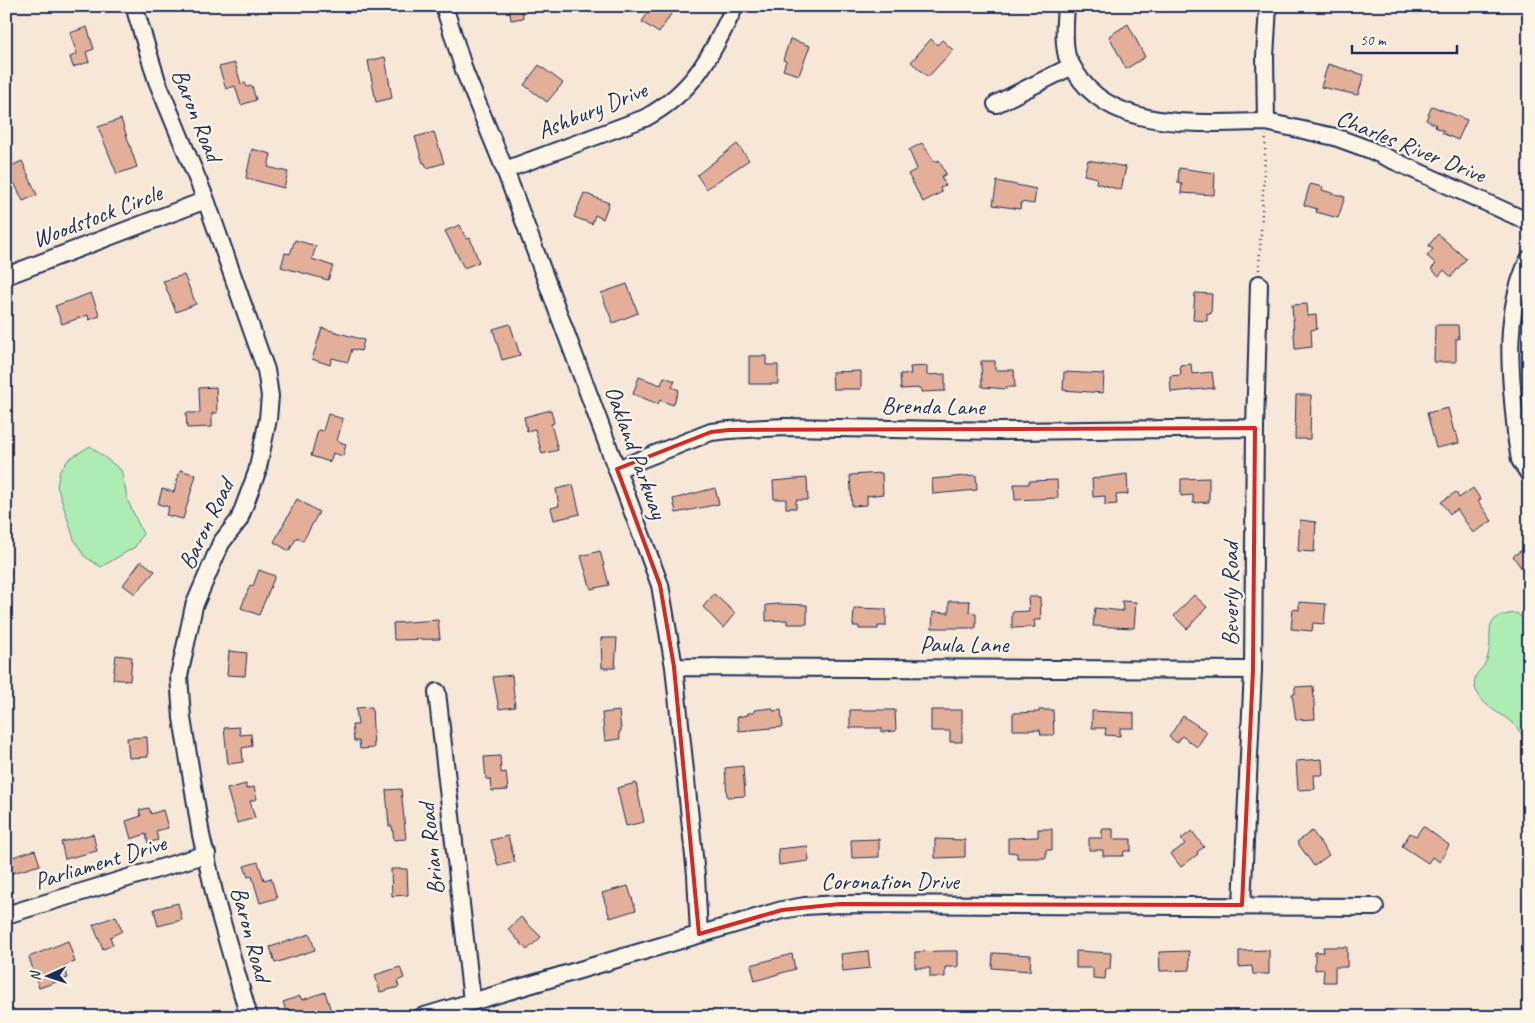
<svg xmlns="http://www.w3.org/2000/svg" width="1535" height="1023" font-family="Caveat,sans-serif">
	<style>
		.green { fill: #adedb4; stroke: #648e89 }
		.building { fill: #e4af98; stroke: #1b2f5e }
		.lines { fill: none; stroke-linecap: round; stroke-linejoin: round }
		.minor-casing { stroke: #1b2f5e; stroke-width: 20 }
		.path { stroke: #1b2f5e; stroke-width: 2.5; stroke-dasharray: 1 4; stroke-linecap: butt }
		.minor { stroke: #fcf5e5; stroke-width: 16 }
		.marked { fill: none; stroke: #d62828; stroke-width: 4; stroke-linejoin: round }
		.labels { text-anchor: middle; stroke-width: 4.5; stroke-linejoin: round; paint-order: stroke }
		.street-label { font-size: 24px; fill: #1b2f5e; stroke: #fcf5e5 }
	</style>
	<rect width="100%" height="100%" fill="#f7e7d6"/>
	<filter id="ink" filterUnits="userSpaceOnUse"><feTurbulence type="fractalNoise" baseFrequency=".02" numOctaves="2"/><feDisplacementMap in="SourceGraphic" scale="10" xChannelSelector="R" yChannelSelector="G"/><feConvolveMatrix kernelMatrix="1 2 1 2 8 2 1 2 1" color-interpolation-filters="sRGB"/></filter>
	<g filter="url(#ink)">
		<path class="green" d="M90,446L121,470L128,501L143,534L135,547L101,567L84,556L74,539L57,486L60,470L69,459Z
			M1517,613L1525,621L1529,631V761C1524,710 1490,721 1476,690C1470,674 1483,671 1487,659C1496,635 1477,616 1517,613Z"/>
		<path class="building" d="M509,6H522L523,18L511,20Z
			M652,6H676L659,33L642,22Z
			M1128,24L1145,57L1126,69L1109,36Z
			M87,27L94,49L86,52L89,62L73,67L70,57L77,54L70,33Z
			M790,39L810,46L799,75L783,70L786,61L783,60Z
			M931,39L937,45L942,40L953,50L928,77L911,62Z
			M385,57L392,98L376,102L368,61Z
			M235,63L241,84L245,83L247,87L252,86L256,100L241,105L235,86L226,89L219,67Z
			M1328,64L1364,75L1358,95L1321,87Z
			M539,65L563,83L547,102L524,85Z
			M1432,106L1467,120L1458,140L1442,133L1444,131L1435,127L1436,125L1426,120Z
			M121,119L137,167L117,174L98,127Z
			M434,132L444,163L427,168L425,163H423L415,137Z
			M922,143L935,162L939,160L946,174L941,177L946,185L940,188L942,192L923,202L908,174L917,169L909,150Z
			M737,144L749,160L706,189L697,175Z
			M252,149L271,154L268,167L288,172L284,188L246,178Z
			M1088,160L1126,167L1121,190L1096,183L1097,178L1084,175Z
			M22,161L37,195L23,201L7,168Z
			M1179,168L1215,173L1214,195L1181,193L1182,184L1178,183Z
			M997,181L1036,189L1034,204L1021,202L1020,209L993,205Z
			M1310,184L1323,187L1322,190L1345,197L1338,218L1316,212L1317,209L1304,205Z
			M584,193L609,203L603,219L595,215L592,224L574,217Z
			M460,225L466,239L470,238L479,262L464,268L445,231Z
			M1438,234L1466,259L1451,277L1444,270L1439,276L1431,269L1436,264L1427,256L1433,249L1428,246Z
			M295,240L316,246L312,259L333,266L328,280L281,267L285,253L290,254Z
			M184,275L196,304L176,312L163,281Z
			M627,284L638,313L613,323L601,293Z
			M91,293L100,316L89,320L88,315L62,324L55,306Z
			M1195,293L1212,294L1211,314L1207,313V321L1193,320Z
			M1307,304L1308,316L1316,315L1317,329L1311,330L1312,347L1295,349L1292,305Z
			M510,324L520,355L502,360L493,329Z
			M1435,325H1458L1459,339H1456V362H1434Z
			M322,328L364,340L361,351L352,349L348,362L332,358L330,365L312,359Z
			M749,356H766V365H778V384H749Z
			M981,361H995V370H1014L1015,387H1006L1007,389L982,387Z
			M1191,364L1192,374L1212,372L1214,388L1171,392L1170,376L1181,375L1180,365Z
			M927,366V375L945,374V391L921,392V388L901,389L900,374H911L910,367Z
			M861,371V389H833L832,372Z
			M1064,372L1104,374L1103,393L1063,390Z
			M639,377L661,385L664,377L675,381L672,387L679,390L673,405L660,400L658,404L633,394Z
			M216,387L217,413H212V427L187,428L186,413H200L199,388Z
			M1296,395H1311L1310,439H1295Z
			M1448,408L1454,432L1456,431L1459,443L1436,448L1427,413Z
			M551,410L554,423L551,424L558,450L542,454L535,429L527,431L524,417Z
			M328,414L343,419L337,441L346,444L343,456L333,453L330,462L311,456L318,430L323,431Z
			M180,470L196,475L183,519L166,515L169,507L158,504L162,489L174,492Z
			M882,473L883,494L867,496V505L852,506L850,475Z
			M1127,474L1128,494L1116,495L1117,504L1105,505V496L1093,497L1092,479Z
			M976,475L977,490L933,494L932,479Z
			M807,478L808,500H796V508H786V499H774L773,481Z
			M1209,478V502L1193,503V495L1181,496V479Z
			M1057,480L1058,498L1015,500L1014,484H1029V481Z
			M573,485L580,514L554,520L551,508L559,506L556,489Z
			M715,488L719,504L676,513L673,499Z
			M1473,488L1481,500L1478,501L1492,521L1473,533L1457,509L1450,514L1441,502L1456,492L1459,498Z
			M297,499L319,512L303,541L297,537L289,551L274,542Z
			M1300,520L1316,522L1314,552L1298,551Z
			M1529,545V579L1513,556Z
			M600,551L609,585L591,589L581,556Z
			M141,561L155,571L135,594L123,585Z
			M259,570L275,576L259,615L241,608L250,585L253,586Z
			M714,594L735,613L723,628L703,607Z
			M1194,595L1207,607L1187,629L1174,616Z
			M1028,597H1040L1041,620H1034L1035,627L1012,628V612L1029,611Z
			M949,601H970L969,612L976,613V628H932L933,612L949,613Z
			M1122,601L1136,602L1134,628L1093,626L1095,608L1123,611Z
			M1299,602L1326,604L1324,624L1313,623L1312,631L1291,629L1293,609L1299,610Z
			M780,604L807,605V624H787V620L766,621V605Z
			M854,608L886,609V626H878V629H859V626H853Z
			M438,620L440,639L394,640L393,623Z
			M601,638H617L615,668H602Z
			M229,651L247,653L245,676L227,675Z
			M116,655L132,657L130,681L113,679Z
			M512,675L515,707L499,709L493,677Z
			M1313,686L1315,719L1296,720L1292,694H1295V687Z
			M372,707L374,748L360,749L359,741H354L352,725H358L356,708Z
			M772,708L773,711L781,710L783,727L739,731L737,717L748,715V713H754V710Z
			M850,710H895L896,731L882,732V728H850Z
			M931,710H962V742H950V731H931Z
			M1039,710H1053L1054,735H1041L1040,730H1013V713L1039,712Z
			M619,711L621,731L619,732L620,739L605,741L602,713Z
			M1092,711L1134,713V728H1120V736L1105,735L1106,728H1092Z
			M1183,716L1207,732L1197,747L1182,736L1177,743L1169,737Z
			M239,727L240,735L251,734L252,746L242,748L243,762L228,764L224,728Z
			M147,737L148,757L129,758L127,738Z
			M500,756L501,773L506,772L508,790L491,791L490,779H486L484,757Z
			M1322,759L1323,775H1314L1315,789L1298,790L1296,761Z
			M743,766L745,796L727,797L725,768Z
			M636,783L644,822L626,826L617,788Z
			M246,784V789L254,787L257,799L250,801L255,818L237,823L227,789Z
			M401,789L406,839L394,840L392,826H389L386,790Z
			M149,808L151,814L163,810L168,828L156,831L158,840L148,843L146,834L131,839L126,821L141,816L139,810Z
			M1423,826L1449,845L1440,862L1432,857L1428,863L1402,846L1410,833L1416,836Z
			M1038,829H1052V850H1046V858H1017V853L1008,852V838L1038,837Z
			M1102,829H1113V839H1131V851H1124L1123,856H1103V850H1089V838H1102Z
			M1192,831L1204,847L1197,852L1198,854L1181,867L1171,854L1185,844L1181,839Z
			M1312,831L1329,855L1314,866L1297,842Z
			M93,834L97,851L65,859L61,842Z
			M508,836L515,862L498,866L491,840Z
			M879,839V857L852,858L851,840Z
			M935,839L965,840V857L935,858Z
			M807,846L809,861L779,865L778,849Z
			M35,850L40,865L6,875V859Z
			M258,862L264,880L271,878L277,898L260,903L252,876L248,877L244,866Z
			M391,869H407L408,895L392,896Z
			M628,886L636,910L610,918L602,893Z
			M178,903L182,920L158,926L154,909Z
			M116,916L122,931L110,937L113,945L103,949L93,925Z
			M521,917L541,937L527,950L508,929Z
			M310,934L315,950L275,963L270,947Z
			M68,941L75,962L64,966L68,978L39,988L29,957Z
			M1323,947H1347V967H1335V982H1323L1324,969L1315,970V952H1324Z
			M1269,950V974H1253L1252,966L1239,967V951Z
			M868,951L870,968L843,971L841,954Z
			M943,951H958V967H945V977H930V968H915V952Z
			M1076,951L1111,953L1110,969H1106L1105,979L1093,978V968H1076Z
			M1189,951L1190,970L1160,971L1159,952Z
			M993,953L1031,955L1030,971L992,968Z
			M792,954L795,969L755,981L751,965Z
			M400,967L404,978L397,981L399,987L380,992L375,975Z
			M325,992L331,1011L316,1017H288L283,1002L300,996L302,1000Z"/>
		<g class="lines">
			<defs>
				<path id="minor" d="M134,6L157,81L206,200L266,370L270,396L268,419L257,472L239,520L221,543L194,606L179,676L182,718L201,835L217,905L249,1017
					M444,6L465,73L505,170L660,585L674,667L696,875L699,934
					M1066,6C1065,21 1063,41 1067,56C1069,62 1073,67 1076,73C1114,134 1205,122 1266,122
					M1268,6L1265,57L1266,122L1335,137L1368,149L1529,222
					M996,104L1072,66
					M505,170L645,118C695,91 711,55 735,6
					M1529,259C1501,317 1511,380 1517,442L1520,460L1529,474
					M6,276L206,200
					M617,469L711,432L729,430L785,427L1000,431L1255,428
					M674,667L1253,670
					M437,692L472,1001
					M1242,905L1253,670L1255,428L1259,284
					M6,915L207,854
					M421,1017L782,910L805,906L840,904L1375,907"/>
			</defs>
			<use href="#minor" class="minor-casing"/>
			<path class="path" d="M1259,270L1266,135"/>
			<use href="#minor" class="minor"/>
		</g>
	</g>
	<path class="marked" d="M1255,428L1253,670L1242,905L840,904L782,910L699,934L674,667L660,585L617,469L711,432L729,430Z"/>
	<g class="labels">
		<g class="street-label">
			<text transform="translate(592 110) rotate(-22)" y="8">Ashbury Drive</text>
			<text transform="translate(197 115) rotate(68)" y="8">Baron Road</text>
			<text transform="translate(1411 146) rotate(22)" y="8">Charles River Drive</text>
			<text transform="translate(97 216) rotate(-21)" y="8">Woodstock Circle</text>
			<text transform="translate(933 406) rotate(1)" y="8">Brenda Lane</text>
			<text transform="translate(636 452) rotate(70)" y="8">Oakland Parkway</text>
			<text transform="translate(206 524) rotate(-64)" y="8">Baron Road</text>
			<text transform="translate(1230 594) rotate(-90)" y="8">Beverly Road</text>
			<text x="964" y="652">Paula Lane</text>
			<text transform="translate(431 849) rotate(-96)" y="8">Brian Road</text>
			<text transform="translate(100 862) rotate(-17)" y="8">Parliament Drive</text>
			<text x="890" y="889">Coronation Drive</text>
			<text transform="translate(251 934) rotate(75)" y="8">Baron Road</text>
		</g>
	</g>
	<rect width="1535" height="1023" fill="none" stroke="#fcf5e5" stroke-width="25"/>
	<rect x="12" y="12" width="1510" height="998" fill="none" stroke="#1b2f5e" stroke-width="2" filter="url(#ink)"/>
	<g transform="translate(48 976) rotate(267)" stroke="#fcf5e5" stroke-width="4" paint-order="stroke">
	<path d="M0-4L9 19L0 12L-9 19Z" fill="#1b2f5e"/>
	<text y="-8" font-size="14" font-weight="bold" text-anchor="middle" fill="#1b2f5e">N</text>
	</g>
	<path d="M1352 45v8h105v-8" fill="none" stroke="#1b2f5e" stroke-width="2.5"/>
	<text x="1360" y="45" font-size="15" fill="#1b2f5e" stroke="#fcf5e5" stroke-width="4" paint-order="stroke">50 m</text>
</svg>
